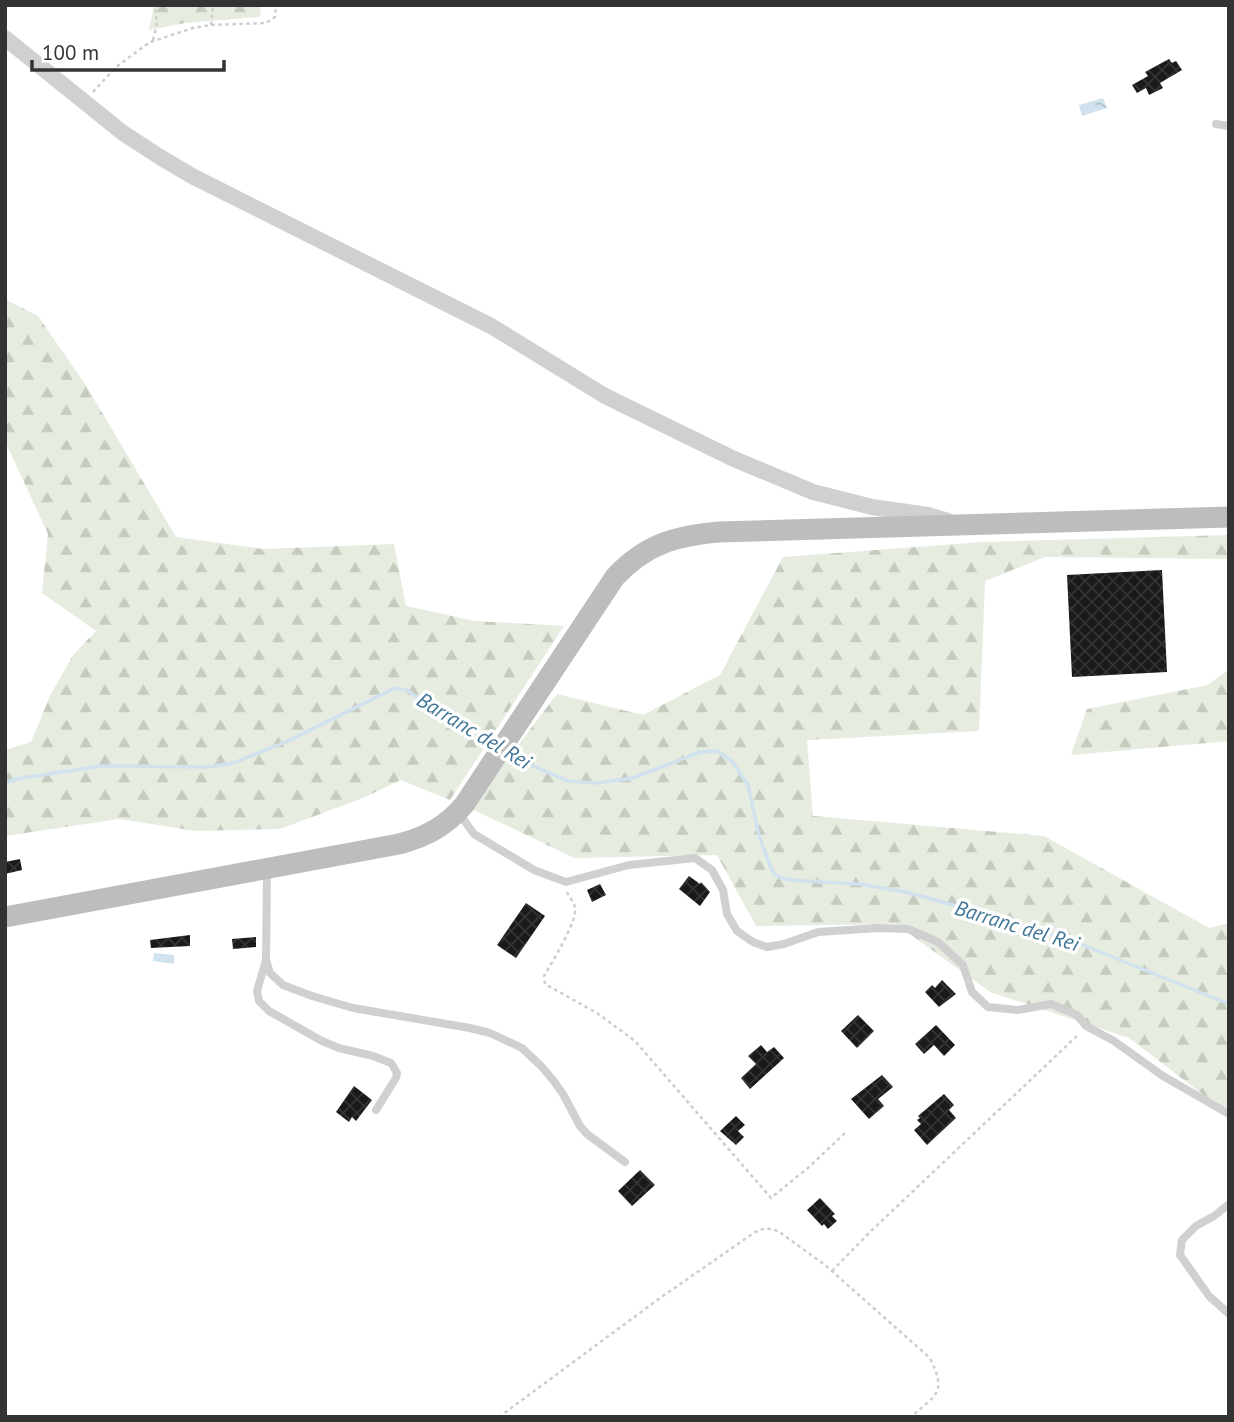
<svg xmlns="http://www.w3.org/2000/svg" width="1234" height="1422" font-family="'PT Sans',sans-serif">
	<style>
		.forest { fill: url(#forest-firs) }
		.water { fill: url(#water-ripples) }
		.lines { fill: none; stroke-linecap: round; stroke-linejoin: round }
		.stream { stroke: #cfe2ee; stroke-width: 3.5 }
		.building { fill: url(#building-cross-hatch) }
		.path { stroke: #cdcdcd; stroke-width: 2.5; stroke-dasharray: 3.5 3.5; stroke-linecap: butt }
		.service { stroke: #d0d0d0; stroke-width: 8 }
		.minor { stroke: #d0d0d0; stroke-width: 16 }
		.secondary { stroke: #bdbdbd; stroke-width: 21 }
		.labels { text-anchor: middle; stroke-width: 7; stroke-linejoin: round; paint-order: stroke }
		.water-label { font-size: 21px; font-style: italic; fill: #3f7597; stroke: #fff }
	</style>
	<defs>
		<pattern id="forest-firs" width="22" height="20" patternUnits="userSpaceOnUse" patternTransform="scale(1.75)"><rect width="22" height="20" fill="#e6ecdf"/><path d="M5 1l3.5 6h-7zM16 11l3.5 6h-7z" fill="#c6cbc0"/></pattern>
		<pattern id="water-ripples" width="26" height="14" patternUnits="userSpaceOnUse" patternTransform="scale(1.75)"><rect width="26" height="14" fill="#cfe2ee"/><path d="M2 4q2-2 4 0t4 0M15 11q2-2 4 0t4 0" fill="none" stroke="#b2c2cd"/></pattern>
		<pattern id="building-cross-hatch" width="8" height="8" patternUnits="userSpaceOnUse" patternTransform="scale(1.75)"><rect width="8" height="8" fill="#1a1a1a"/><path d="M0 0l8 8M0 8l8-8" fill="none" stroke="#333"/></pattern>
	</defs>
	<rect width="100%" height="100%" fill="#fff"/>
	<path class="forest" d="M154,5H261L260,17L185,23L149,30Z
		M5,299L38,316L85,384L176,537L263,549L394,544L406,606L475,621L564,626L450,800L401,780L363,798L280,829L196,831L119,819L5,836V750L31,742L50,696L73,655L96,631L42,593L48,534L5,441Z
		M1229,535V559L1045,557L985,581L979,731L807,740L813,816L1044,836L1209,928L1229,923V1109L1205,1096L1129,1038L990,992L896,924L756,926L717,855L574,858L470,808L557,694L643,715L720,675L783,557L983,542Z
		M1229,669V741L1071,755L1087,709L1208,685Z"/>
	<path class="water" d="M1103,98L1107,108L1082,116L1079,105Z
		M154,953L174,955V964L153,961Z"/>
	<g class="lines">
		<path class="stream" d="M505,754L568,781L598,783L633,778L700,752L717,751L731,760L748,785L759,836L771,868L775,875L784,879L802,881L860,884L906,892L967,909L1073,941L1229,1004
			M5,783L16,779L101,766L209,767L233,763L288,741L395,688L407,690L441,715L492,746"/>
	</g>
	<path class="building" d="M1169,59L1172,63L1176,61L1182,70L1160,83L1163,88L1149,95L1146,88L1137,93L1132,85L1148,76L1145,72Z
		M1162,570L1167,672L1072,677L1067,575Z
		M20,859L22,870L5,874V862Z
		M689,876L700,884L701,882L710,892L700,906L679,889Z
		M600,884L606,895L592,902L587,890Z
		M526,903L545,916L516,958L497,945Z
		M190,935V946L151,948L150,940Z
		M256,937V947L233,949L232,939Z
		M942,980L956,994L939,1007L925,992L932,985L935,988Z
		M858,1015L874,1031L857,1048L841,1031Z
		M936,1025L955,1045L944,1056L934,1045L924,1054L915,1044Z
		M761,1045L767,1052L774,1047L784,1058L750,1089L741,1078L756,1064L748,1056Z
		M882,1075L893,1087L878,1099L884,1106L869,1119L851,1099Z
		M354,1086L372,1100L356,1121L352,1117L349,1122L336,1112Z
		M944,1094L954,1105L949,1110L956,1118L927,1145L914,1130L921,1124L917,1120L920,1118L918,1116Z
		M736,1116L745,1125L738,1131L744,1137L736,1145L720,1131Z
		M640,1170L655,1185L632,1206L618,1191Z
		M820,1198L835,1214L832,1216L837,1221L828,1229L824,1224L822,1226L807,1210Z"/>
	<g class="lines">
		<path class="path" d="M211,25L213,5
			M153,40L157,24L155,5
			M93,92L116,67L150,42L193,28L211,25L266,23L275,17L276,5
			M567,892C569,897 574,902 575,907C578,921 552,962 544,976L545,984L597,1013L635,1041L771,1198L809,1167L845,1133
			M832,1271L871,1231L1079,1034
			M499,1417L660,1298L755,1232L766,1228L778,1231L825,1265L930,1358C947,1393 937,1394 911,1417"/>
		<path class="service" d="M1216,124L1229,126
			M458,812L474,834L534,870L566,882L629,865L695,858L712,870L723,890L727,914L737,931L753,942L767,947L784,944L818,932L878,928L908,929L938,942L963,965L972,992L988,1007L1018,1010L1051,1004L1077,1015L1086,1026L1114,1041L1163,1076L1229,1114
			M267,871L266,960L257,991L259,1001L269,1011L322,1041L339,1048L373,1056L391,1063L397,1073L396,1078L376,1110
			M266,960L270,973L283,985L312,996L353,1008L470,1028L490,1033L522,1048L541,1066L553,1080L563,1094L580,1126L587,1134L625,1162
			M1229,1204L1214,1216L1196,1226L1182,1240L1180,1255L1209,1296L1229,1314"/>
		<path class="minor" d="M5,38L123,133L160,157L192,176L491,326L605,396L734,459L813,492L872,507L928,515L948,521"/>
		<path class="secondary" d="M5,917L399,844C426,837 446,826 464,805L615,577C646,544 675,536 719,532L1229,517"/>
	</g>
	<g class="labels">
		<g class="water-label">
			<text transform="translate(474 731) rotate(31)" y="7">Barranc del Rei</text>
			<text transform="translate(1017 926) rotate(17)" y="7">Barranc del Rei</text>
		</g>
	</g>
	<rect width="1234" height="1422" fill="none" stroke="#333333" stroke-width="14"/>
	<path d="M32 60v10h192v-10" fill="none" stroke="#333333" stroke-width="3.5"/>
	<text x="42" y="60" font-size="21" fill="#333333" stroke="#ffffff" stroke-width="5" paint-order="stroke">100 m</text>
</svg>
